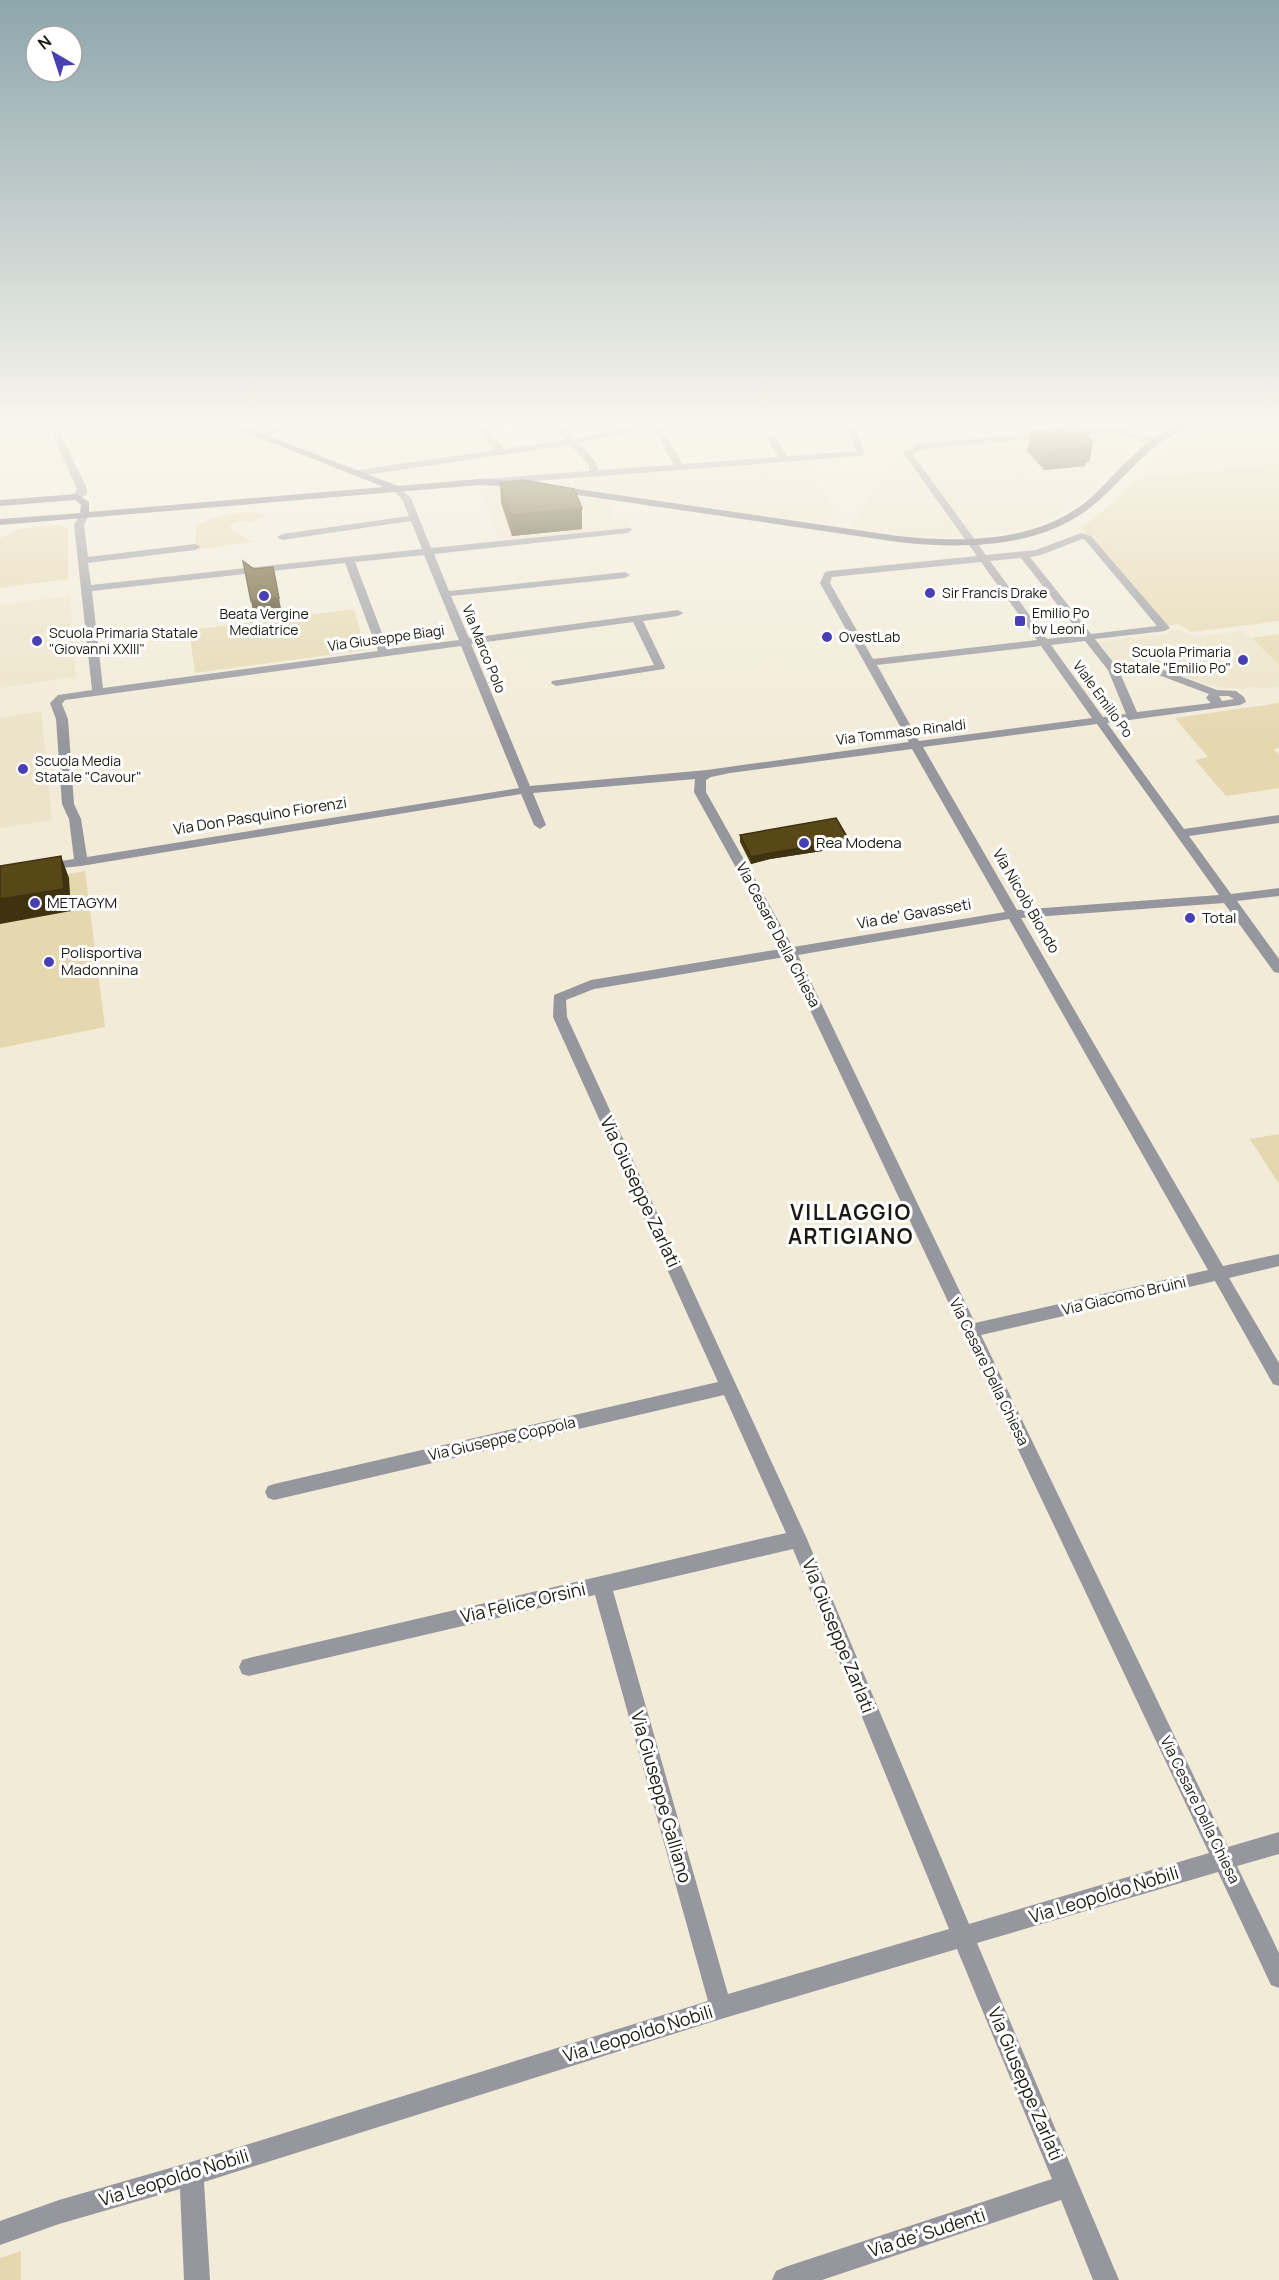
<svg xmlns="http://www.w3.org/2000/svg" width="1279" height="2280" font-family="Manrope,sans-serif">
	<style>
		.built { fill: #ece3c8 }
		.green { fill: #e5d7af }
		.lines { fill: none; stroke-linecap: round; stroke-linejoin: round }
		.street { fill: #95969e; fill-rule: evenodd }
		.secondary { fill: #6c6d78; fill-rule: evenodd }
		.wall { fill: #4c3e15 }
		.shaded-wall { fill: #3e3211 }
		.building { fill: #584818; stroke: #3e3211; stroke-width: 1.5 }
		.poi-dot { fill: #493fb5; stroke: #fff; stroke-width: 2 }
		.labels { text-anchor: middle; stroke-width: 6; stroke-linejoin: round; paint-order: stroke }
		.far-poi-label { font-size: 14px; fill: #1b1912; stroke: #fff; text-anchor: start }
		.far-street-label { font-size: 14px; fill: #1b1912; stroke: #fff }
		.street-label { font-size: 15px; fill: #1b1912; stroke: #fff }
		.poi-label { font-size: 15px; fill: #1b1912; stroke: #fff; text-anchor: start }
		.near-street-label { font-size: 18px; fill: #1b1912; stroke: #fff }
		.district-label { font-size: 21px; font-weight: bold; letter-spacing: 1.5px; fill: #1b1912; stroke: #fff }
	</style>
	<rect width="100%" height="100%" fill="#f2ebd8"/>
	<path class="built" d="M993,424H1134L1143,443L1077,503L1046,521L1019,529L990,534L952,537L912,536L850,528L903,444L1000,434Z
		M1261,425L1269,426L1279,435V463L1135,480L1154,456L1183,435Z
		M805,458L835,512L825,524L573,487L578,481L601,474Z
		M478,488H508L610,501L611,520L629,522L633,533L503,546Z
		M70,596L76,677L0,688V605Z
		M1180,630L1194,637L1243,631L1279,665V686L1259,689L1256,686L1239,689L1212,686L1159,668L1114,665L1102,651L1105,650L1099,642L1169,634L1167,631Z
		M41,711L52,820L0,828V718Z"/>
	<path class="green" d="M1279,463V621L1192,632L1178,624L1164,626L1081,528L1107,508L1135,480Z
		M248,512L268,515L250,522L237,521L229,527L252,542L195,550L196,525L226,514Z
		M58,525L68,528V579L0,588V538L20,529Z
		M354,609L366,650L195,673L189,630Z
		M1279,634V665L1251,638Z
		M1279,703V748L1274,749L1279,755V788L1226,796L1195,760L1208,757L1175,718Z
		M85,871L105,1027L0,1048V885Z
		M1279,1134V1184L1250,1139Z
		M21,2251V2280H0V2258Z"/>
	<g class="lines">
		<path class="street" d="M48,424H56L87,489V493L80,499L72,497L77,489Z
			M284,424H296L264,438L257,436Z
			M473,424H482L504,449L566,440L552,424H561L574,439L642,424H658L683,464L778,457L767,438L771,435L774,436L787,456L856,451L848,431L852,428L856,431L865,453L861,456L482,485L477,482L482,479L589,471V465L570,445L359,476L354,473L359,470L495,450ZM652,427L674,465L598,470L596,462L578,443Z
			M1142,424H1176L1172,427L1128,431L1158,440L1159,442L1155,445L1120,434L1119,431L921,449L913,455L986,555L1036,550L1081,533L1091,536L1170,628L1165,631L1095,639L1116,666L1161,669L1217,690L1236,691L1244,697L1246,702L1240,705L1107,723L1184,829L1279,815V823L1189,836L1231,894L1279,888V896L1237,901L1279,959V973L1274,972L1224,903L1021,918L1223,1266L1279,1254V1266L1229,1278L1279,1363V1386L1273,1384L1215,1281L981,1335L1228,1847L1279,1832V1854L1237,1866L1279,1953V1988L1271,1985L1218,1872L977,1943L1119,2280H1093L1061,2200L822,2280H772L776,2271L785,2267L1052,2179L957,1949L721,2019L204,2182L210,2280H184L180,2189L59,2224L0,2245V2221L59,2200L191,2162L708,2001L595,1595L249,1676L242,1674L239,1667L242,1660L249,1658L786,1533L724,1395L274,1500L268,1498L265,1492L268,1486L274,1484L718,1382L553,1017L554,995L591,980L781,949L694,792L695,779L533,793L546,825L540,829L534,825L521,794L81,866L42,870V864L74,859L69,819L62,804L56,719L50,703L58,695L92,690L74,525L81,513L84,512L89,515L84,525L88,557L195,544L200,547L195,550L88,563L91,585L422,549L411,521L282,540L277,537L282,534L409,516L402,499L392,489L397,486L411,498L431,548L630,528L632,530L627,533L434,554L449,591L625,572L630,575L625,578L451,596L469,638L678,610L683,613L678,616L643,621L665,667L664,669L556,686L551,683L552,681L654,665L633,622L471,644L530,786L707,770L909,742L820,583L825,572L829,571L977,556L904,454L905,452L919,444ZM1082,539L1085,540L1157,626L1091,634L1030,557L1041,555ZM424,555L459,640L388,649L355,562ZM1021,558L1081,635L1047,639L990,561ZM981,562L1037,640L873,659L830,583L832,577ZM345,563L378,651L103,688L92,591ZM1085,641L1108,670L1126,714L1103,717L1051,645ZM461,646L519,788L87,857L81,819L74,804L68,719L62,704L65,700ZM1041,646L1092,718L919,741L877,665ZM1120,673L1156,674L1209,694L1206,698L1211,703L1137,712ZM1219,696H1229L1234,699L1222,701ZM1097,724L1219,895L1017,910L923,747ZM912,749L1005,912L793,947L706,792V780L711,777L730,773ZM1009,919L1208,1270L975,1323L798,955ZM785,957L1209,1853L969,1924L807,1539L567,1017L566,1000L594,989ZM793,1549L949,1929L728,1994L613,1591Z"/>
		<path class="secondary" d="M225,424H237L398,486L480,479L519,481L524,484L519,487L480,485L0,525V519L80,513L81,505L75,500L0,506V500L77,494L89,502V512L384,487Z
			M1180,424H1192C1182,432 1168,436 1157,445C1133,464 1115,488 1091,507C1038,549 962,549 898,542L557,492L552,489L557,486L898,536C965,543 1043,543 1095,494C1121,469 1145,437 1180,424Z
			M1271,424H1279V430Z"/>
	</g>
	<path class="wall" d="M1031,432L1093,442L1089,462L1085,463V466L1044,470L1027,451Z
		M500,483L582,529L512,536L501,503Z
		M740,835L848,847L770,859L751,864L740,842Z"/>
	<path class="shaded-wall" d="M1093,442L1089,462L1085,463V466L1044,470L1048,451Z
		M582,508V529L512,536L511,515Z
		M279,598L282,614L254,617L251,601Z
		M849,840L848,847L770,859L751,864V857L770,853Z
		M61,856L69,878L71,911L0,924V899Z"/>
	<path class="building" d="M1078,427L1093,442L1086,443L1089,446L1048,451L1031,432Z
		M523,480L574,489L582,508L511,515L500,483Z
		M243,561L254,569L273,567L279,598L251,601Z
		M836,818L849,840L770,853L751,857L740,835Z
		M61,856L64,889L0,899V866Z"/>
	<linearGradient id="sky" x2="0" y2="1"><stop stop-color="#8da6ac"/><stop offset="0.57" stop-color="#f9f6ed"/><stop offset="1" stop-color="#f9f6ed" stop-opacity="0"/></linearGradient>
	<rect width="1279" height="743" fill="url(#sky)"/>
	<g class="poi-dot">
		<circle cx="930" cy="593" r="6"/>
		<circle cx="264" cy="596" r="6"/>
		<rect x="1014" y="615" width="12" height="12" rx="3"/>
		<circle cx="827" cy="637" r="6"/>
		<circle cx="37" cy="641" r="6"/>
		<circle cx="1243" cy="660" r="6"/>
		<circle cx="23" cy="769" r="6"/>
		<circle cx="804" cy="843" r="6"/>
		<circle cx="35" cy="903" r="6"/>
		<circle cx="1190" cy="918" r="6"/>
		<circle cx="49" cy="962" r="6"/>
	</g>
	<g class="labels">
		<g class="far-poi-label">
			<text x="942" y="598">Sir Francis Drake</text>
			<text x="1032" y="618">Emilio Po<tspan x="1032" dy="16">bv Leoni</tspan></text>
			<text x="264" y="619" text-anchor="middle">Beata Vergine<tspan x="264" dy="16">Mediatrice</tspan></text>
			<text x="49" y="638">Scuola Primaria Statale<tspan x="49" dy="16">"Giovanni XXIII"</tspan></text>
			<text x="839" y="642">OvestLab</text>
			<text x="1231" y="657" text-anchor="end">Scuola Primaria<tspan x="1231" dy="16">Statale "Emilio Po"</tspan></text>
			<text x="35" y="766">Scuola Media<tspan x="35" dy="16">Statale "Cavour"</tspan></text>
		</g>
		<g class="far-street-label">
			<text transform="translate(386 638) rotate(-8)" y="5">Via Giuseppe Biagi</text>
			<text transform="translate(484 649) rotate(68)" y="5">Via Marco Polo</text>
			<text transform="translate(1103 699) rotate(54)" y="5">Viale Emilio Po</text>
			<text transform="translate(901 732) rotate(-7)" y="5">Via Tommaso Rinaldi</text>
		</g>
		<g class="street-label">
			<text transform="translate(260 816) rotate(-9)" y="5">Via Don Pasquino Fiorenzi</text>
			<text transform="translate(1026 901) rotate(60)" y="5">Via Nicolò Biondo</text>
			<text transform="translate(914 914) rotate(-10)" y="5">Via de’ Gavasseti</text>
			<text transform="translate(778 935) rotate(62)" y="5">Via Cesare Della Chiesa</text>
			<text transform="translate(1124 1296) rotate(-13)" y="5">Via Giacomo Bruini</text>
			<text transform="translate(989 1372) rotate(64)" y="5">Via Cesare Della Chiesa</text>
			<text transform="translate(502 1439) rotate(-13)" y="5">Via Giuseppe Coppola</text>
			<text transform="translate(1200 1810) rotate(64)" y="5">Via Cesare Della Chiesa</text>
		</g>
		<g class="poi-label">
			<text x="816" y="848">Rea Modena</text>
			<text x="47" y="908">METAGYM</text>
			<text x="1202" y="923">Total</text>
			<text x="61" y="958">Polisportiva<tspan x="61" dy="17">Madonnina</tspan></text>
		</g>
		<g class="near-street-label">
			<text transform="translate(640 1192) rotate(65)" y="6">Via Giuseppe Zarlati</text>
			<text transform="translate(523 1603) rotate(-13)" y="6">Via Felice Orsini</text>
			<text transform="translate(838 1636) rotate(68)" y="6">Via Giuseppe Zarlati</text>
			<text transform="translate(661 1797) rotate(74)" y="6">Via Giuseppe Galliano</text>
			<text transform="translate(1104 1895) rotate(-17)" y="6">Via Leopoldo Nobili</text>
			<text transform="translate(638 2034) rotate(-17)" y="6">Via Leopoldo Nobili</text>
			<text transform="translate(1025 2084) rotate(67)" y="6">Via Giuseppe Zarlati</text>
			<text transform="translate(174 2178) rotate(-17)" y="6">Via Leopoldo Nobili</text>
			<text transform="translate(927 2233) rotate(-18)" y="6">Via de’ Sudenti</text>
		</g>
		<g class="district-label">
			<text x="851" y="1220">VILLAGGIO<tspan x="851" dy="24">ARTIGIANO</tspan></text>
		</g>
	</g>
	<g transform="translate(54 54) rotate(321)"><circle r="28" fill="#ffffff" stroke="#a4a3a0" stroke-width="1.5"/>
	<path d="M0-4.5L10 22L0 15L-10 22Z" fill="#493fb5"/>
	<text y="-9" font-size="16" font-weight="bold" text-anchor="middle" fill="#1b1912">N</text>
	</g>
</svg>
